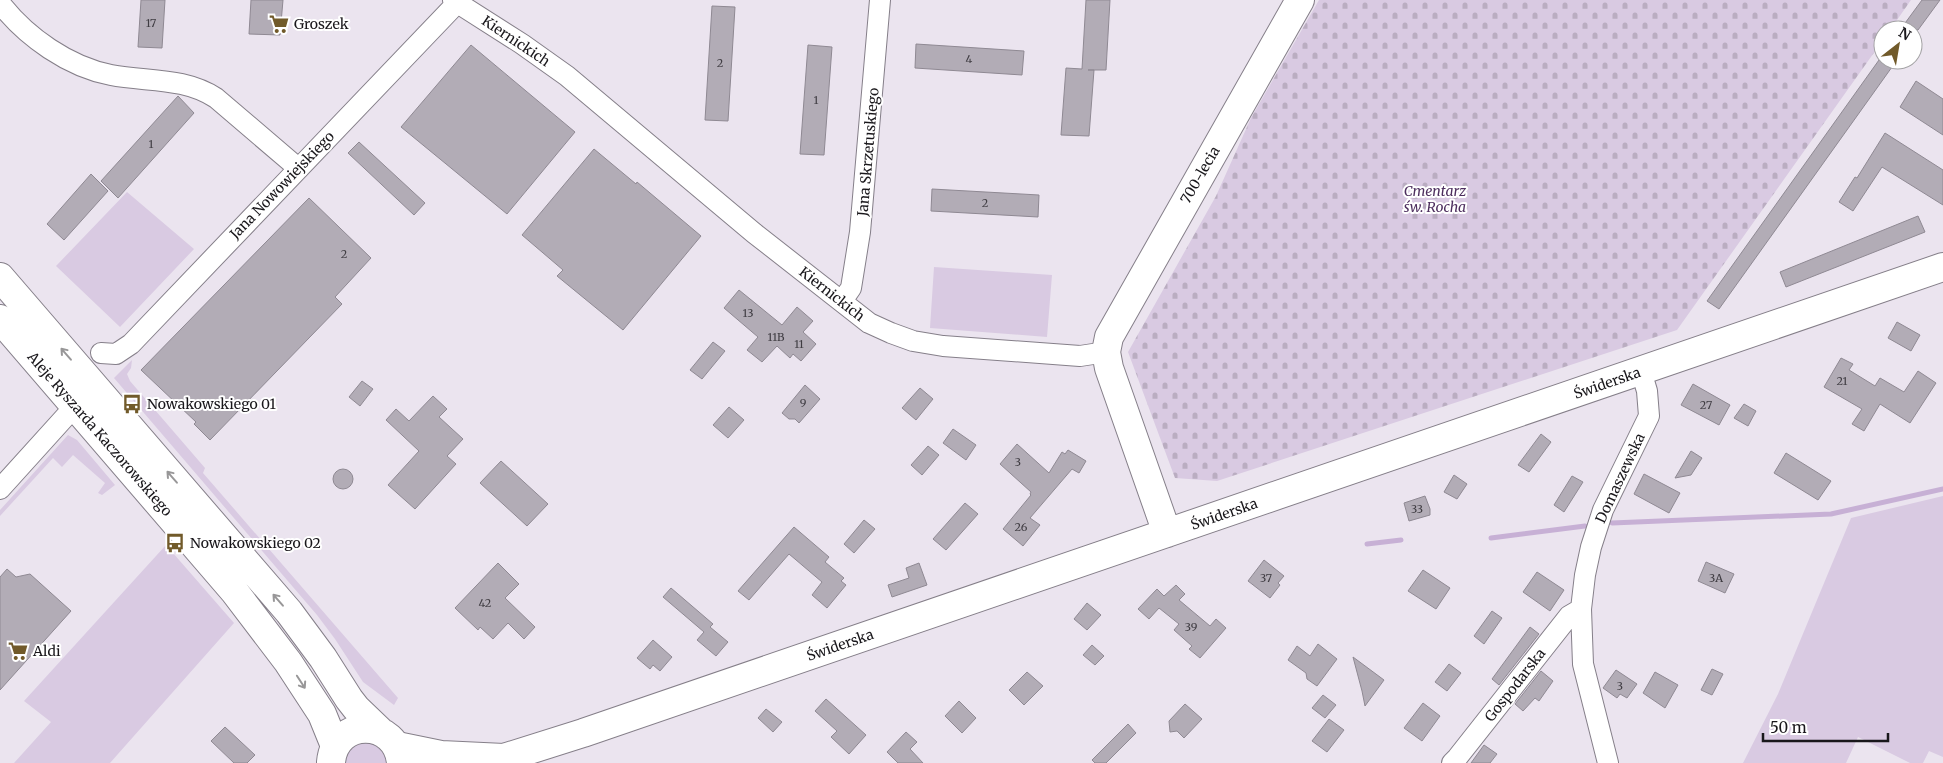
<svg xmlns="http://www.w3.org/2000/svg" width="1943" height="763" font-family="Merriweather,serif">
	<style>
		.green { fill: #d9cae2 }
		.cemetery { fill: url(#cemetery-stones) }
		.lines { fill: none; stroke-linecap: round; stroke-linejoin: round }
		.stream { stroke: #c7b0d5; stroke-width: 5 }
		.building { fill: #b2acb6; stroke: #8f8993 }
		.street-casing { stroke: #857f89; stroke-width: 22 }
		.secondary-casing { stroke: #857f89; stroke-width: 30 }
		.primary-casing { stroke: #857f89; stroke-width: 30 }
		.street { stroke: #fff; stroke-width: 20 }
		.secondary { stroke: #fff; stroke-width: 28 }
		.primary { stroke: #fff; stroke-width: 28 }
		.oneway { stroke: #989798 }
		.labels { text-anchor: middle; stroke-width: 4; stroke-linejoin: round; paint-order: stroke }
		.number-label { font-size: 11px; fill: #3f3c42 }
		.poi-label { font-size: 14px; fill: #19171b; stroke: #fff; text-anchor: start }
		.street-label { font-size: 14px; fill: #19171b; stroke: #fff }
		.park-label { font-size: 14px; font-style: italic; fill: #4d2e5e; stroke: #fff }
	</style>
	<defs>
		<pattern id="cemetery-stones" width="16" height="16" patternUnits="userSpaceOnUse" patternTransform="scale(1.25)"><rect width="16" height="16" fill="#d9cae2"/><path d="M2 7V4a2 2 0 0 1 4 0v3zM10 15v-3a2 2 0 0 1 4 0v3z" fill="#baadc1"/></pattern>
	</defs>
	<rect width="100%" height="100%" fill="#ebe4ef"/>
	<path class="green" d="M127,192L194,249L120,327L56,266Z
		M934,267L1052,275L1047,337L930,328Z
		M132,360L131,368L127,374L130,381L205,468L203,473L398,698L394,705L363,682L335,639L317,615L114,378Z
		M68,435L77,440L115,485L102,495L98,493L105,483L73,455L62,467L53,458L0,516V510Z
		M1943,496V757L1929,751L1923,763H1910L1858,737L1846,763H1743L1778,694L1851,518Z
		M166,545L234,623L110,763H14L51,722L24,701Z
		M358,742L380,743L391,763H344L347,752Z"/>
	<path class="cemetery" d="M1319,0H1911L1890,30H1883V40L1677,330L1217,481L1175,478L1128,352L1216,196L1251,118Z"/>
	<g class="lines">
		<path class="stream" d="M1612,523L1831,514L1943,489
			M1491,538L1585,526
			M1367,544L1401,540"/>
	</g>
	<path class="building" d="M141,0H165L162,48L138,47Z
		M251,0H283L280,35L249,34Z
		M1086,0H1110L1106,70H1088H1094L1089,136L1061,135L1066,68L1082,69Z
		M1922,0H1940L1918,30H1900Z
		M712,6L735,7L728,121L705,120Z
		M916,44L1024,51L1022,75L915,68Z
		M471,45L575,132L507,214L401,127Z
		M808,45L832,47L824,155L800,154Z
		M1879,60H1897L1719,309L1707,301Z
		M1916,81L1943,99V135L1900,107Z
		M178,96L194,113L118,198L101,181Z
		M1885,133L1943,170V205L1882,167L1853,211L1839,202L1855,177L1857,178Z
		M359,142L425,203L414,215L348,153Z
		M594,149L636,184L637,182L701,236L623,330L557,276L563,270L522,235Z
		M91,174L108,191L64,240L47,224Z
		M932,189L1039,195L1038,217L931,211Z
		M309,198L371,258L335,297L342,304L210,440L194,424L196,422L141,370Z
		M1918,216L1925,232L1786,287L1780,272Z
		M739,290L782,325L797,307L813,321L803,332L816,344L801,361L793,354L790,358L777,346L762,362L747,350L758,337L724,308Z
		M1897,322L1920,335L1911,351L1888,338Z
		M713,342L725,351L702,379L690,370Z
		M1841,358L1853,364L1849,370L1875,386L1880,378L1904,392L1918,371L1936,383L1910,423L1880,404L1864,431L1852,424L1862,409L1824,387Z
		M362,381L373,389L360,406L349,397Z
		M1693,384L1730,405L1719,425L1681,405Z
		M805,385L820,399L799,423L795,419H789L782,413Z
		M920,388L933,399L916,420L902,408Z
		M433,396L447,409L439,417L463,439L447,456L456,464L415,509L388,485L419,451L386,420L396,409L409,421Z
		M1744,404L1756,411L1748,426L1734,418Z
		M729,407L744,420L728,438L713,425Z
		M953,429L976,445L966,460L943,443Z
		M1541,434L1551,442L1529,472L1518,465Z
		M1017,444L1049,473L1062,452L1065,454L1068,450L1086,461L1079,473L1072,469L1030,518L1040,525L1023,546L1003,529L1031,495L1030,494L1031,492L1000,464Z
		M928,446L939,455L922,475L911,465Z
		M1691,451L1702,458L1691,475L1675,478Z
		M1786,453L1831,481L1818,500L1774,473Z
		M501,461L548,504L527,526L480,483Z
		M333 479a10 10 0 1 1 20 0a10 10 0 1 1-20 0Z
		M1644,474L1680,493L1669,513L1634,494Z
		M1454,475L1467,484L1457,499L1444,492Z
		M1572,476L1583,482L1564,512L1554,505Z
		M1425,496L1430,509V515L1409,521L1404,503Z
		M965,503L978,514L946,550L933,539Z
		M864,520L875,529L854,553L844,544Z
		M794,527L829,557L825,562L844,578L841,581L846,585L827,608L812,595L822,582L789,554L749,600L738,591Z
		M1264,560L1284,576L1278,583L1280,585L1270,598L1248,581Z
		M1706,562L1734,574L1725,593L1698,581Z
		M498,563L519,584L505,598L535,627L524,639L508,623L493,639L480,627L478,630L455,608Z
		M919,563L927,585L892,597L888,585L909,578L906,568Z
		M7,569L16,577L30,574L71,611L0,690V577Z
		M1423,570L1450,588L1436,609L1408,591Z
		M1537,572L1564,590L1550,611L1523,592Z
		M1176,585L1185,594L1179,600L1210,626L1216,619L1226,628L1200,658L1189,649L1192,646L1174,630L1179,624L1159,608L1149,619L1138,609L1157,589L1164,596Z
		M671,588L713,624L710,627L728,642L716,656L697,640L704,632L663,597Z
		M1087,603L1101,615L1087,630L1074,619Z
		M1492,611L1502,618L1484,644L1474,636Z
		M1530,627L1539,634L1499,685L1492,679Z
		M653,640L672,657L660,671L653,665L650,669L637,658Z
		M1318,644L1337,659L1317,686L1307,679L1306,673L1288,660L1297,646L1310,656Z
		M1092,645L1104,656L1095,665L1083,655Z
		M1353,657L1384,680L1365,706L1362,691Z
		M1449,664L1461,673L1447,691L1435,682Z
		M1712,669L1723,674L1712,695L1701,690Z
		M1616,670L1637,684L1627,698L1620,694L1617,698L1603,688Z
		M1541,671L1553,681L1539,701L1535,698L1523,711L1515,704Z
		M1027,672L1043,686L1024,705L1009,690Z
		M1655,672L1678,685L1665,708L1643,693Z
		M1323,695L1336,705L1325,718L1312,708Z
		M826,699L866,735L849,754L831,737L837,731L815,711Z
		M959,701L976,718L962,733L945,716Z
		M1423,703L1440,716L1422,741L1404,728Z
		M1185,704L1202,719L1184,738L1177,731L1170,732L1169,721Z
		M766,709L782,722L773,732L758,718Z
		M1329,719L1344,730L1327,752L1312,741Z
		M1128,724L1136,733L1106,763H1095L1092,760Z
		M225,727L255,755L247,763H234L211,741Z
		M906,732L917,742L910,749L923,763H898L887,752Z
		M1484,745L1497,754L1490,763H1471Z"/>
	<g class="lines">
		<defs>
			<path id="street" d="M453,0L522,44L567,76L754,233L869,323L891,333L913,341L943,346L1080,356L1106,352
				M0,3C26,37 69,67 111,75C147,82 184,77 216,98L298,168
				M842,301L851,288L860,232L880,0
				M101,353L116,354L131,344L457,3
				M0,489L75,406
				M1452,763L1457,758L1569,616L1581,609
				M1608,763L1583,664L1581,609L1585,575L1591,547L1603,510L1649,416L1647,391L1641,371"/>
			<path id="secondary" d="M1167,533L1109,368L1106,352L1109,337L1300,0
				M397,746L441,755L504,758
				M488,763L583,733L1943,267"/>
			<path id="primary" d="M0,277L289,612L323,658L349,699L356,708L380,731
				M0,319L234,591L288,662L322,714L335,746
				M331,762C335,717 397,718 401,763"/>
		</defs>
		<use href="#street" class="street-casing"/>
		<use href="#secondary" class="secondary-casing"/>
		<use href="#primary" class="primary-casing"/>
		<use href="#street" class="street"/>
		<use href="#secondary" class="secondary"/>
		<use href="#primary" class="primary"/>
	</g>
	<defs><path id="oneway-shaft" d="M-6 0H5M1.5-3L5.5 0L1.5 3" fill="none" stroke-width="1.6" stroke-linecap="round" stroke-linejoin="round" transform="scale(1.25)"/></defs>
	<g class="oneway">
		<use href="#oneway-shaft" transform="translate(66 354) rotate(-131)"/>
		<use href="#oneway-shaft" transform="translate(172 477) rotate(-131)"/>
		<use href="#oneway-shaft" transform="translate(278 600) rotate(-131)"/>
		<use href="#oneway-shaft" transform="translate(301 682) rotate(57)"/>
	</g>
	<defs>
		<symbol id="supermarket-bare" viewBox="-9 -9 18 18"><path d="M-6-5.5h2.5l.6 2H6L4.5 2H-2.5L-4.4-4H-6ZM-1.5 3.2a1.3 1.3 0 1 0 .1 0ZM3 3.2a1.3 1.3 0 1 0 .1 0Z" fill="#715a2a" stroke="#fff" stroke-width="2.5" paint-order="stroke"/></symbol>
		<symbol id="bus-bare" viewBox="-9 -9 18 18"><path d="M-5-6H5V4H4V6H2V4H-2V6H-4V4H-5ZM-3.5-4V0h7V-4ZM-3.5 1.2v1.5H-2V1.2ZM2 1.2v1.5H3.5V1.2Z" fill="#715a2a" stroke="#fff" stroke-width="2.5" paint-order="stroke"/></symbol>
	</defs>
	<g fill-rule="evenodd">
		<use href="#supermarket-bare" x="265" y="10" width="28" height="28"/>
		<use href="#bus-bare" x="118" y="390" width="28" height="28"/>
		<use href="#bus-bare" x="161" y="529" width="28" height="28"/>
		<use href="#supermarket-bare" x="4" y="637" width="28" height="28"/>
	</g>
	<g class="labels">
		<g class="number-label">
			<text x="151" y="27">17</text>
			<text x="969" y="63">4</text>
			<text x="720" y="67">2</text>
			<text x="816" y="104">1</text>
			<text x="151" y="148">1</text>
			<text x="985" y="207">2</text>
			<text x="344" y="258">2</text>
			<text x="748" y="317">13</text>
			<text x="776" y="341">11B</text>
			<text x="799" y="348">11</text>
			<text x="1842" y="385">21</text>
			<text x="803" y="407">9</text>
			<text x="1706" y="409">27</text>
			<text x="1018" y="466">3</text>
			<text x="1417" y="513">33</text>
			<text x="1021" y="531">26</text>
			<text x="1266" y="582">37</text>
			<text x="1716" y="582">3A</text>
			<text x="485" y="607">42</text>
			<text x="1191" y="631">39</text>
			<text x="1620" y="690">3</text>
		</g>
		<g class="poi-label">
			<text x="294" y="29">Groszek</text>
			<text x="147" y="409">Nowakowskiego 01</text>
			<text x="190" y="548">Nowakowskiego 02</text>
			<text x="33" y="656">Aldi</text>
		</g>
		<g class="street-label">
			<text transform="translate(516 41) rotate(34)" y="5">Kiernickich</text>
			<text transform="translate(868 152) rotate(-85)" y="5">Jana Skrzetuskiego</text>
			<text transform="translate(1200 175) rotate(-60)" y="5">700-lecia</text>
			<text transform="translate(282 185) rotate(-46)" y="5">Jana Nowowiejskiego</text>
			<text transform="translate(832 294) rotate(38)" y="5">Kiernickich</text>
			<text transform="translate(1607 383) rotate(-19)" y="5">Świderska</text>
			<text transform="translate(100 434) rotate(49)" y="5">Aleje Ryszarda Kaczorowskiego</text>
			<text transform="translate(1620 478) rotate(-65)" y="5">Domaszewska</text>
			<text transform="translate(1224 514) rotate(-19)" y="5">Świderska</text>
			<text transform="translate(840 645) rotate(-19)" y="5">Świderska</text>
			<text transform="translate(1515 685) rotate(-52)" y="5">Gospodarska</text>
		</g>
		<g class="park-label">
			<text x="1435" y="196">Cmentarz<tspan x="1435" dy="16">św. Rocha</tspan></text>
		</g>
	</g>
	<g transform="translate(1898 45) rotate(31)"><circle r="24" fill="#ffffff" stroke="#a3a2a4"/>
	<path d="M0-4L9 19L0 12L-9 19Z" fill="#715a2a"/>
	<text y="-8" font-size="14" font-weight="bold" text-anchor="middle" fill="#19171b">N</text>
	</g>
	<path d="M1763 733v8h125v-8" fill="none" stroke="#19171b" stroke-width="2.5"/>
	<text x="1770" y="733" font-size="15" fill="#19171b" stroke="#ffffff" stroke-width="4" paint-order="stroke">50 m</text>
</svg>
